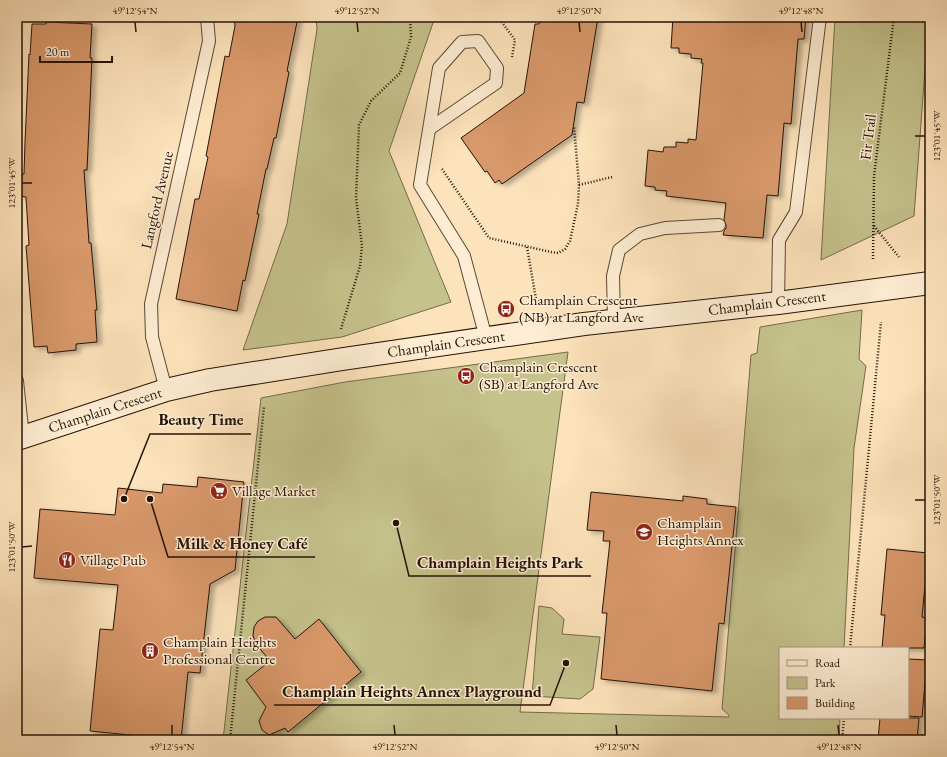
<svg xmlns="http://www.w3.org/2000/svg" width="947" height="757" font-family="'EB Garamond',serif">
	<style>
		.green { fill: #c5c28c; stroke: #756a4a }
		.building { fill: #d8986b; stroke: #251308; filter: url(#shadow) }
		.lines { fill: none; stroke-linecap: round; stroke-linejoin: round }
		.lane-casing { stroke: #5b4735; stroke-width: 14 }
		.secondary-casing { stroke: #251308; stroke-width: 24 }
		.path { stroke: #251308; stroke-width: 2.5; stroke-dasharray: 1 2; stroke-linecap: butt }
		.lane { stroke: #feedd3; stroke-width: 12 }
		.secondary { stroke: #feedd3; stroke-width: 22 }
		.ticks { fill: none; stroke: #251308; stroke-width: 1.5 }
		.labels { text-anchor: middle; stroke-width: 3; stroke-linejoin: round; paint-order: stroke }
		.street-label { font-size: 15px; fill: #251308; stroke: #feedd3 }
		.poi-label { font-size: 15px; fill: #251308; stroke: #feedd3; text-anchor: start }
		.leader { fill: none; stroke: #251308; stroke-width: 1.5 }
		.callout-dot { fill: #251308; stroke: #feedd3; stroke-width: 1.5 }
		.callout-label { font-size: 16px; text-anchor: middle; font-weight: bold; fill: #251308; stroke: #feedd3; stroke-width: 3; stroke-linejoin: round; paint-order: stroke }
		.neatline { fill: none; stroke: #251308; stroke-width: 1.5 }
		.ticks-label { font-size: 10px; text-anchor: middle; fill: #251308 }
	</style>
	<defs>
		<filter id="shadow"><feDropShadow dx="4.5" dy="2.5" stdDeviation="2" flood-color="#0004"/></filter>
	</defs>
	<rect width="100%" height="100%" fill="#fde3bb"/>
	<filter id="stains"><feTurbulence type="fractalNoise" baseFrequency=".005" numOctaves="4"/><feColorMatrix values="0 0 0 0 .2 0 0 0 0 .09 0 0 0 0 .02 0 0 0 .5 -.17"/></filter>
	<radialGradient id="worn" r=".72"><stop offset=".6" stop-color="#630" stop-opacity="0"/><stop offset="1" stop-color="#630" stop-opacity=".3"/></radialGradient>
	<path class="green" d="M316,17H435L389,151L451,302L342,337L243,350L287,224L317,29Z
		M835,17H929L914,216L821,260Z
		M862,310L859,359L866,366L854,448L844,648H780V718H840L839,740H223L261,398L345,382L568,352L520,712L729,717V715L722,709L751,355L757,353L760,327Z
		M539,606L552,608L564,619L562,634L600,637L593,689L580,699L532,696Z"/>
	<path class="building" d="M234,17H298L287,71L289,72L276,138H274L267,169H266L257,214H259L245,281L243,280L237,311L176,299L195,199H199L208,157L206,156L225,56L229,57L235,26Z
		M540,17H598L584,103L577,102L572,135L502,184L499,180L495,183L487,171L485,172L461,138L524,93L535,24H539Z
		M673,17H806L804,39H798L791,124L784,123L778,196L767,195L763,238L723,235L724,231L726,228V225L724,220L726,203L666,196L667,191L655,190V187L645,186L648,150L663,152L664,147H676V142L688,143V139L696,140L703,63H701L702,59L691,58V54L679,53V48H671Z
		M46,22L92,24L90,58H92L87,170H84L89,243H91L97,310H95L97,342L76,344V350L48,353L47,346L34,347L26,246L29,245L26,197L20,196L22,174H24L25,142L29,54L30,55L32,24H46Z
		M198,477L244,482L235,570L210,584L200,673L188,672L181,740L90,731L100,629L113,630L118,585L34,578L40,509L115,515L118,488L162,493L163,484L197,487Z
		M591,492L683,501V496L707,499V504L736,507L724,624L719,623L712,691L601,679L607,613H602L610,541H603L604,531L587,530Z
		M887,549L928,553L922,617L927,618L924,648H882L885,615H881Z
		M265,617H276L295,639L319,619L361,672L288,732L285,728L269,735L262,730L259,721L266,707L246,680L270,661L257,645L253,636L254,627L258,621Z
		M908,659L927,660L922,717L908,716Z
		M880,718H919L917,740H878Z"/>
	<g class="lines">
		<defs>
			<path id="lane" d="M429,129L496,83L497,68L478,41L462,42L439,68L420,185L464,256L486,338
				M778,303L779,240L796,212L820,17
				M614,320L613,276L619,250L640,234L665,228L719,225
				M17,381L23,437
				M166,390L152,337L151,304L209,41L207,17"/>
			<path id="secondary" d="M17,439L166,390L210,380L343,359L584,324L778,303L930,283"/>
		</defs>
		<use href="#lane" class="lane-casing"/>
		<use href="#secondary" class="secondary-casing"/>
		<path class="path" d="M498,17L515,40L512,57
			M442,169L489,238L551,252L558,253L565,249L570,241L578,204L579,185L574,126
			M579,185L612,177
			M874,226L899,257
			M527,247L537,305
			M873,259L874,176L894,17
			M341,329L360,266L362,246L356,198L359,125L371,101L400,73L411,37L410,17
			M850,648L881,322
			M230,740L264,406
			M842,740L844,718"/>
		<use href="#lane" class="lane"/>
		<use href="#secondary" class="secondary"/>
	</g>
	<path class="ticks" d="M135,22L136,32M357,22L358,32M579,22L580,32M801,22L802,32M915,136H925M22,183H32M915,500H925M22,547L32,546M172,725V735M394,725L395,735M616,725L617,735M838,725L839,735"/>
	<defs>
		<symbol id="bus-disc" viewBox="-11 -11 22 22"><circle r="9.5" fill="#8f2418" stroke="#feedd3"/><path d="M-5-6H5V4H4V6H2V4H-2V6H-4V4H-5ZM-3.5-4V0h7V-4ZM-3.5 1.2v1.5H-2V1.2ZM2 1.2v1.5H3.5V1.2Z" fill="#fff"/></symbol>
		<symbol id="supermarket-disc" viewBox="-11 -11 22 22"><circle r="9.5" fill="#8f2418" stroke="#feedd3"/><path d="M-6-5.5h2.5l.6 2H6L4.5 2H-2.5L-4.4-4H-6ZM-1.5 3.2a1.3 1.3 0 1 0 .1 0ZM3 3.2a1.3 1.3 0 1 0 .1 0Z" fill="#fff"/></symbol>
		<symbol id="school-disc" viewBox="-11 -11 22 22"><circle r="9.5" fill="#8f2418" stroke="#feedd3"/><path d="M0-5L7-2L0 1L-7-2ZM-4 1L0 2.5L4 1V4Q0 6-4 4Z" fill="#fff"/></symbol>
		<symbol id="restaurant-disc" viewBox="-11 -11 22 22"><circle r="9.5" fill="#8f2418" stroke="#feedd3"/><path d="M-5-6h1v4h1v-4h1v4h1v-4h1v5L-1.5 .5V6h-2V.5L-5-1ZM5-6V6H3V1.5H1.5Q1.5-4 5-6Z" fill="#fff"/></symbol>
		<symbol id="building-disc" viewBox="-11 -11 22 22"><circle r="9.5" fill="#8f2418" stroke="#feedd3"/><path d="M-4-6H4V6H1V3H-1V6H-4ZM-2.5-4.3h1.7v1.8h-1.7ZM.8-4.3h1.7v1.8H.8ZM-2.5-1h1.7V.8h-1.7ZM.8-1h1.7V.8H.8Z" fill="#fff"/></symbol>
	</defs>
	<g fill-rule="evenodd">
		<use href="#bus-disc" x="496" y="299" width="20" height="20"/>
		<use href="#bus-disc" x="456" y="366" width="20" height="20"/>
		<use href="#supermarket-disc" x="209" y="481" width="20" height="20"/>
		<use href="#school-disc" x="634" y="522" width="20" height="20"/>
		<use href="#restaurant-disc" x="57" y="550" width="20" height="20"/>
		<use href="#building-disc" x="140" y="641" width="20" height="20"/>
	</g>
	<g class="labels">
		<g class="street-label">
			<text transform="translate(868 137) rotate(-83)" y="5">Fir Trail</text>
			<text transform="translate(157 200) rotate(-77)" y="5">Langford Avenue</text>
			<text transform="translate(767 303) rotate(-7)" y="5">Champlain Crescent</text>
			<text transform="translate(446 344) rotate(-8)" y="5">Champlain Crescent</text>
			<text transform="translate(105 410) rotate(-18)" y="5">Champlain Crescent</text>
		</g>
		<g class="poi-label">
			<text x="519" y="305">Champlain Crescent<tspan x="519" dy="17">(NB) at Langford Ave</tspan></text>
			<text x="479" y="372">Champlain Crescent<tspan x="479" dy="17">(SB) at Langford Ave</tspan></text>
			<text x="232" y="496">Village Market</text>
			<text x="657" y="528">Champlain<tspan x="657" dy="17">Heights Annex</tspan></text>
			<text x="80" y="565">Village Pub</text>
			<text x="163" y="647">Champlain Heights<tspan x="163" dy="17">Professional Centre</tspan></text>
		</g>
	</g>
	<path class="leader" d="M124 499L150 434H251M150 499L168 557H315M396 523L409 576H591M566 663L550 705H274"/>
	<g class="callout-dot">
		<circle cx="124" cy="499" r="4"/>
		<circle cx="150" cy="499" r="4"/>
		<circle cx="396" cy="523" r="4"/>
		<circle cx="566" cy="663" r="4"/>
	</g>
	<g class="callout-label">
		<text x="201" y="425">Beauty Time</text>
		<text x="242" y="549">Milk &amp; Honey Café</text>
		<text x="500" y="568">Champlain Heights Park</text>
		<text x="412" y="697">Champlain Heights Annex Playground</text>
	</g>
	<rect width="947" height="757" fill="none" stroke="#fde3bb" stroke-width="44"/>
	<rect x="779" y="647" width="130" height="72" fill="#feedd3" stroke="#a79682"/>
	<rect x="787" y="660" width="20" height="6" fill="#feedd3" stroke="#a79682"/>
	<text x="815" y="667" font-size="12" fill="#251308">Road</text>
	<rect x="787" y="677" width="20" height="12" fill="#c5c28c" stroke="#a79682"/>
	<text x="815" y="687" font-size="12" fill="#251308">Park</text>
	<rect x="787" y="697" width="20" height="12" fill="#d8986b" stroke="#a79682"/>
	<text x="815" y="707" font-size="12" fill="#251308">Building</text>
	<path d="M40 56v6h72v-6" fill="none" stroke="#251308" stroke-width="2"/>
	<text x="46" y="56" font-size="12" fill="#251308" stroke="#feedd3" stroke-width="3" paint-order="stroke">20 m</text>
	<rect x="22" y="22" width="903" height="713" class="neatline"/>
	<g class="ticks-label">
		<text x="135" y="14">49°12'54"N</text>
		<text x="357" y="14">49°12'52"N</text>
		<text x="579" y="14">49°12'50"N</text>
		<text x="801" y="14">49°12'48"N</text>
		<text transform="translate(936 136) rotate(-90)" y="4">123°01'45"W</text>
		<text transform="translate(11 183) rotate(-90)" y="4">123°01'45"W</text>
		<text transform="translate(936 500) rotate(-90)" y="4">123°01'50"W</text>
		<text transform="translate(11 547) rotate(-90)" y="4">123°01'50"W</text>
		<text x="172" y="750">49°12'54"N</text>
		<text x="395" y="750">49°12'52"N</text>
		<text x="617" y="750">49°12'50"N</text>
		<text x="839" y="750">49°12'48"N</text>
	</g>
	<rect width="100%" height="100%" filter="url(#stains)"/>
	<rect width="100%" height="100%" fill="url(#worn)"/>
</svg>
